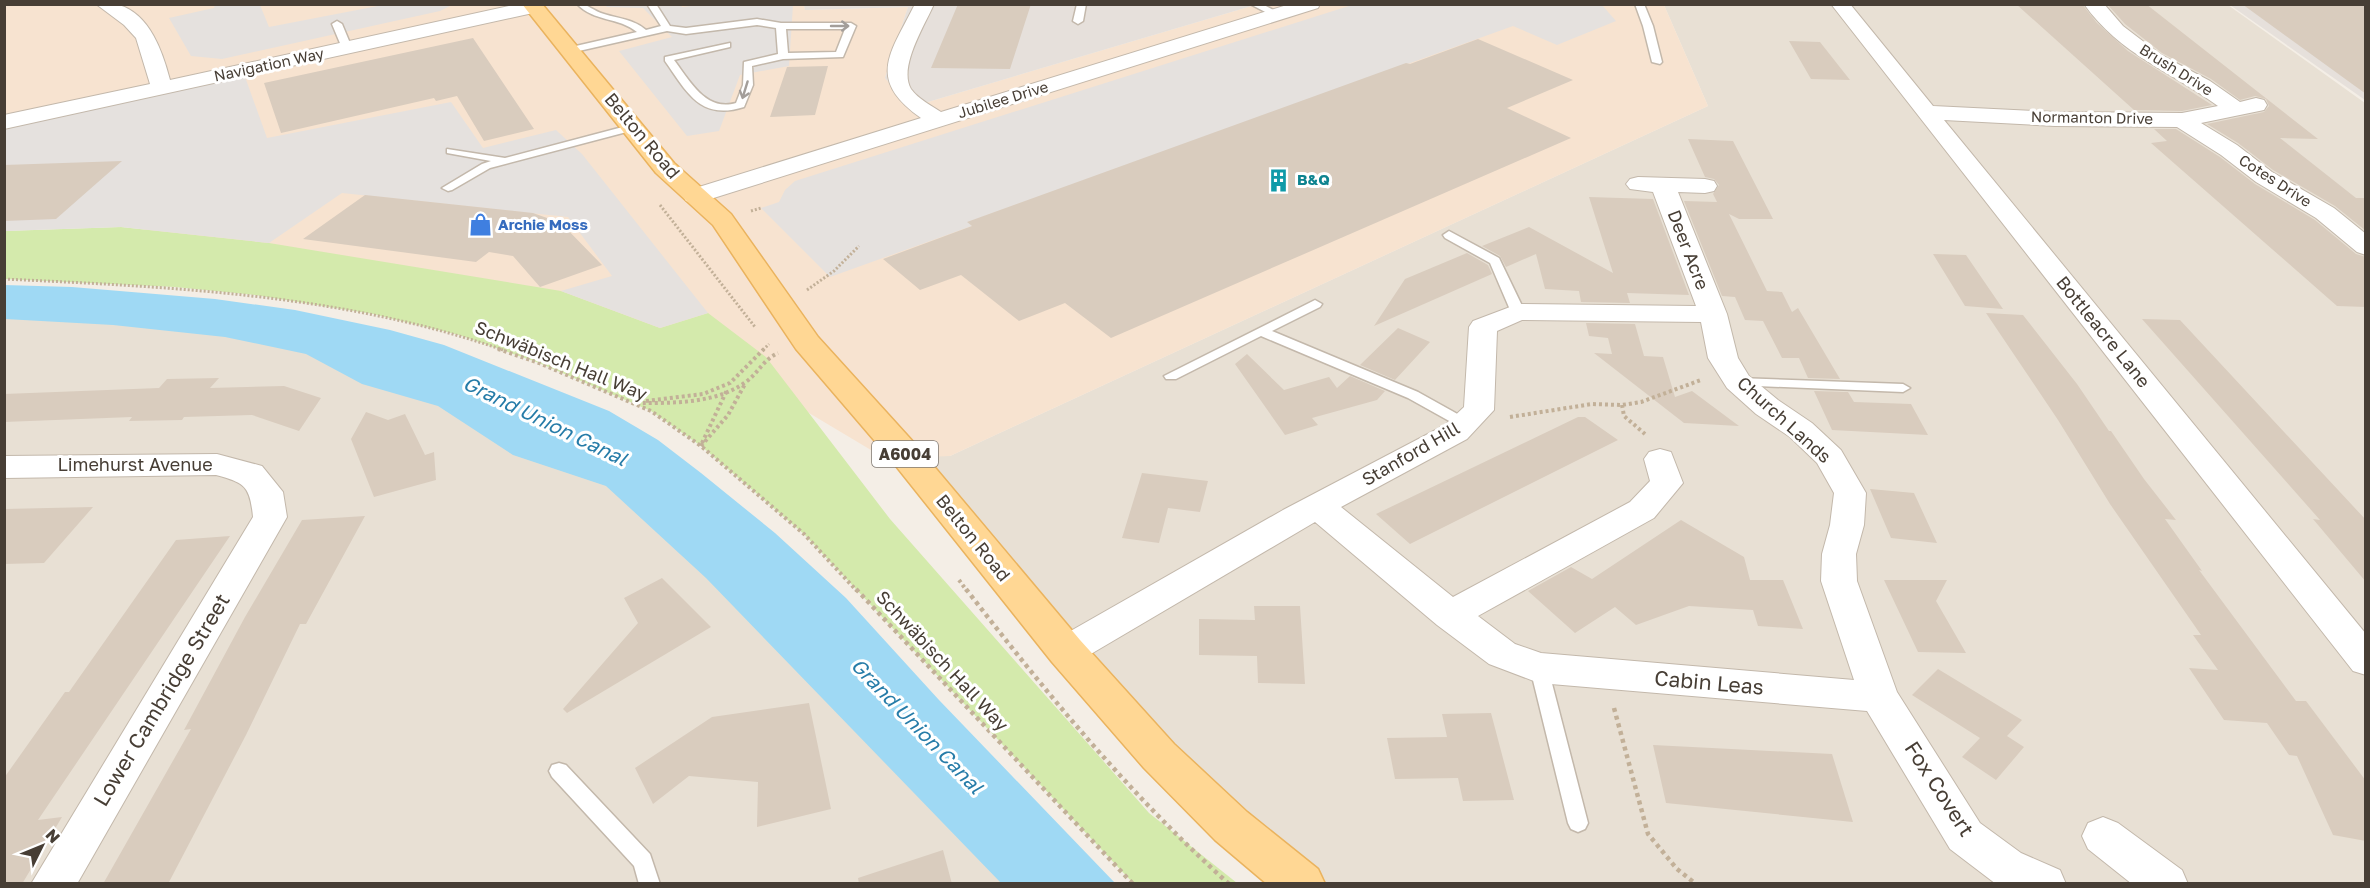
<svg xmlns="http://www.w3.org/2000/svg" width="2370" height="888" font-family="'Golos Text',sans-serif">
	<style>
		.residential { fill: #e8e0d4 }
		.commercial { fill: #f7e3d0 }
		.industrial { fill: #e6e0db }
		.green { fill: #d4eaac }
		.parking { fill: #e5e1de }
		.water { fill: #9fd9f4 }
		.building { fill: #d9ccbe }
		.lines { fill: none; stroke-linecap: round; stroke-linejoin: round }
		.service-casing { stroke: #c3b8ab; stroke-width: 3 }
		.minor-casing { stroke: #c3b8ab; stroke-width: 2 }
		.primary-casing { stroke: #eab35e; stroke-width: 3 }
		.path-far2 { stroke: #c2b098; stroke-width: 3; stroke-dasharray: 2 2; stroke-linecap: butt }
		.path-far1 { stroke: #c2b098; stroke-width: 4; stroke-dasharray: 3 3; stroke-linecap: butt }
		.path { stroke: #c2b098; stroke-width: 4.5; stroke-dasharray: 4 4; stroke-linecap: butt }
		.service { fill: #fff; fill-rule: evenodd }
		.minor { fill: #fff; fill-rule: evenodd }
		.primary { fill: #ffd794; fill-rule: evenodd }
		.oneway { stroke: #a39e9a }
		.labels { text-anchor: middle; stroke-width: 6; stroke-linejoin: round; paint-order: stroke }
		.far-street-label { font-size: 15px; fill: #473e35; stroke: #fff }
		.far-culture-label { font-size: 15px; font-weight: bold; fill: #0d838f; stroke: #fff; text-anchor: start }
		.far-shop-label { font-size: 15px; font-weight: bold; fill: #366cbe; stroke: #fff; text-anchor: start }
		.shield { fill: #fff; stroke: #7e7872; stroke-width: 1.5 }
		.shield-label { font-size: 16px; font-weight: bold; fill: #473e35 }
		.street-label { font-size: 18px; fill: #473e35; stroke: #fff }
		.water-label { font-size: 20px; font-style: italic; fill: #267ca8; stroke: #fff }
		.near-street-label { font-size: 21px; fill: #473e35; stroke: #fff }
	</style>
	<rect width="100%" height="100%" fill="#f4eee6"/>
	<path class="residential" d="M1664,5H2228L2365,103V883H1302L904,454L950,456L1708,106Z
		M5,303L357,347L625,457L1066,884H5Z"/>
	<path class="commercial" d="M804,4L805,10L908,7L885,78L911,107L1255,5H1664L1708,106L950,456L886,459L804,410L117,222L5,226L4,5Z"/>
	<path class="industrial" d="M804,5H1255L911,107L885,78L908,7L805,10Z
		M2230,5H2365V100Z"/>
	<path class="green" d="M121,227L269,243L561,291L660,328L708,313L766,357L890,519L1149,813L1237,883H1133L804,534L701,446L651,411L539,363L459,335L373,314L255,295L175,287L5,279V231Z"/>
	<path class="parking" d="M681,4L682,7L707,4L793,5L789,66L740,75L719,131L687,136L619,51L672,37L643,8L607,7L605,5Z
		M215,5H260L269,27L383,5H452L440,11L222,59L191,56L169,18L214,8Z
		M1352,5H1602L1616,21L1557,45L1513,26L968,222L972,226L830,277L761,208L779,202L785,190L795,181Z
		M244,74L267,138L451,102L483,148L556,130L582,154L708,313L660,328L561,291L612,276L568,217L342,193L269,243L121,227L5,231L4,128Z"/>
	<path class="water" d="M4,285L72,287L215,299L295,310L390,330L444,345L609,411L658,440L701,473L775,533L846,598L939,700L1115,883H1001L706,578L606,486L513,455L438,406L362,384L306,354L225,337L113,325L5,319Z"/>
	<path class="building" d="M958,4H1031L1010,69L931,68Z
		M2016,4H2082L2097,23L2128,51L2212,105L2182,111L2134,110Z
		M2107,4H2146L2318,139L2280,138L2356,198H2366V231L2335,206L2273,170L2238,143L2207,124L2264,112L2269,106L2266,99L2255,96L2240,100L2211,79L2162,53L2125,24Z
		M2242,4H2366V94Z
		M473,38L534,129L484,141L457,96L436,101L434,98L281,133L264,83Z
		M1478,39L1573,80L1507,108L1571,138L1111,338L1065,303L1019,321L961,275L920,290L883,259L972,226L967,222L1406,63L1410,64Z
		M1789,41L1820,42L1850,80L1811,79Z
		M828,66L815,115L770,117L787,67Z
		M2154,129H2176L2220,157L2255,184L2315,220L2356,254L2366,257V307L2337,306L2151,143L2167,141Z
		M1688,139L1733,141L1773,219H1739L1729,214L1767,291L1782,292L1792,312L1798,308L1840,379L1808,378L1799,358H1782L1763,321L1745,320L1735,297L1722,296L1684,201L1717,202L1713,194L1719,185L1714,179L1705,177Z
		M122,161L56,219L4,221V165Z
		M365,195L533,213L561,223L602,265L540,287L513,256L489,252L476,262L303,239Z
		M1589,197L1653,199L1689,295L1627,293L1630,303L1581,302L1579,291L1545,289L1536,254L1506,267L1500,256L1482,246L1529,227L1613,273Z
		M1467,253L1488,265L1492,274L1374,326L1405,279Z
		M1933,254L1966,255L2003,309L1965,306Z
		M1986,313L2023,315L2077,384L2109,431H2111L2144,479L2176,520L2165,519L2202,571L2199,570L2296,701H2306L2366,781V841L2333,835L2297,756L2289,755L2267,723L2224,720L2189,668L2218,670L2193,635H2201L2110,504L2058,420Z
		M2142,319L2180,320L2366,520V582L2313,519L2320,520Z
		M1586,323L1635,324L1644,356L1663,357L1675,397L1692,391L1739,426L1684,423L1594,353L1612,354L1608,338L1589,336Z
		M1398,328L1430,342L1395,380L1360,365Z
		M1247,354L1284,390L1329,377L1337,388L1350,376L1385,391L1377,400L1312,418L1318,425L1285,435L1235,364Z
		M219,378L210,388L284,386L321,398L299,431L252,415L184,417L182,420L129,421L132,417L4,422V394L159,388L167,379Z
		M1814,391L1848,392L1854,402L1911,404L1928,435L1832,430Z
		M366,412L388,420L405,414L425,455L434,452L436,480L374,497L351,439Z
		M1578,417H1585L1618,440L1410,544L1376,514Z
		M1142,473L1208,481L1200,512L1168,508L1159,543L1122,538Z
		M1870,489L1914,493L1937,543L1891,538Z
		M93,507L44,563L4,564V509Z
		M365,516L306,624H300L246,735L168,884H103L191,729L184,730L245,617L302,520Z
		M1681,520L1744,557L1750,580H1783L1803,629L1758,626L1753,610L1689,606L1636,625L1615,607L1575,633L1528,591L1571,567L1592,579Z
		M230,536L38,820L62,817L22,884H4V778L65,692H69L176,540Z
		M662,578L711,627L567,713L563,709L638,623L624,598Z
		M1884,580H1947L1936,601L1966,653L1918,652Z
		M1254,606H1300L1305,684L1258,683L1257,656L1199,655V619L1255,620Z
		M1938,669L2022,720L2007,736L2024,747L1996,780L1962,757L1980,738L1912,695Z
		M809,703L831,809L757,827L758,782L689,776L653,804L635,768L712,717Z
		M1491,713L1514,800L1463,801L1458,778L1395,779L1387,738L1447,737L1442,714Z
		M1653,745L1832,754L1853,822L1666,803Z
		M943,850L952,884H859L858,878Z"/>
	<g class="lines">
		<defs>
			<path id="service" d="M577,4C589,4 593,11 604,14C620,19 633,19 646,30L661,26L647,4H656L670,26L686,28L757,19L781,23H851L856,26L843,57L783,59L752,66L753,85L744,107C700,121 687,92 665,61V57L730,43V47L674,60C690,81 706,112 736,103L743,85L744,62L778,54L776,28L757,25L686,34L667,31L570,53L565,50L567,48L637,32C619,17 594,22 577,4ZM786,29H845L836,52L788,53Z
				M1077,4H1086L1083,21L1078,24L1073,21Z
				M1250,4H1262L1283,15L1275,17Z
				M1635,4H1644L1653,26L1662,62L1660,64L1652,62L1643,26Z
				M337,21L342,24L352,48L350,50L342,48L332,24Z
				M634,124L639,127L638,129L490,168L452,190L448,191L442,188L482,164L491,161L447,153V149L505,158Z
				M1449,231L1499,258L1525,312L1523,315H1513L1511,312L1490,263L1445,238L1443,235Z
				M1315,300L1322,304L1320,307L1272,331L1418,392L1470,421L1472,424L1470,427H1460L1408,398L1261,336L1176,379H1166L1164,376Z
				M1738,378L1903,384L1910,388L1903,392L1733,385L1731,382L1733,379Z
				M1539,661L1545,663L1548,668L1588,823L1585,829L1578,832L1571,829L1568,823L1530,668L1533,663Z
				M559,763L566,765L650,854L660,884H639L634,866L552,777L549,771L552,765Z"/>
			<path id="minor" d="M96,4C103,4 113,3 119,5C150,14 163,53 170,80L518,4H541L542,7L540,11L533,13L4,129V115L150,84L136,38L124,25Z
				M915,4H934C925,25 898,67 911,89C918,99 932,106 941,112L1290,4H1320L1318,8L704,201L695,203L686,201L683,196L686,191L921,118C866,79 890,54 915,4Z
				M1831,4H1850L1933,106L2055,112L2182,113L2218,106C2171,71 2120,55 2084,4H2104L2123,26L2161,55L2210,81L2240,102L2256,98L2264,100L2267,105L2264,110L2201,123L2237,145L2272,172L2334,208L2366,234V255L2357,252L2316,218L2256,182L2221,155L2177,127L2055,126L1944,120L2366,634V675L2353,671Z
				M1638,177L1705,179L1714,181L1717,186L1714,191L1705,193L1678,192L1727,314L1738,358L1749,376L1778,400L1812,423L1841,450L1866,493L1864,525L1856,554L1857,581L1897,692L1980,823L2021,853L2060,870L2066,884H1996L1950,849L1867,711L1539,683L1489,664L1437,625L1315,522L1079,661L1066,665L1053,661L1047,651L1053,641L1283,510L1445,425L1464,407L1469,327L1473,321L1518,304L1696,306L1653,192L1630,189L1626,184L1630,179ZM1522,320L1701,322L1708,358L1727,388L1756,414L1790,437L1817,463L1834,493L1830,525L1822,554L1821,581L1854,680L1541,653L1515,644L1478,616L1654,518L1683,483L1671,452L1660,449L1649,452L1644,459L1650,481L1630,502L1453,597L1341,507L1467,439L1494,410L1497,331Z
				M217,454L262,466L283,492L287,517L77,884H31L253,517C250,486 245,483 216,475L4,478V456Z
				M2103,817L2118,823L2182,870L2188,884H2132L2088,849L2082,836L2088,823Z"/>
			<path id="primary" d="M522,4H542L674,163L731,214L818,337L916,445L1080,640L1174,744L1247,812L1318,869L1325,884H1267L1215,840L1144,768L1052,662L892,461L796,349L713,225L656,173Z"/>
		</defs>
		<use href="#service" class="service-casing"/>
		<use href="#minor" class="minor-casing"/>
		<use href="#primary" class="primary-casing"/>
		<path class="path-far2" d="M660,205L755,327
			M751,211L761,208
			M4,279C173,287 342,294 503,350
			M807,290L834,271L859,246
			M763,350L769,344"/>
		<path class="path-far1" d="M498,349L539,363L651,411L701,446L804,534L857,591
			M646,401L703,394L730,383L764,349
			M637,403C673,403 717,404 747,381C759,372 763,360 778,353
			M1622,405L1624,416L1645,434
			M1510,417L1592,404L1622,405L1641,402L1701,380
			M702,443L727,390
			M701,446L728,415L745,384
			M959,580L967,591"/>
		<path class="path" d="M856,589L1133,884
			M966,589C1047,694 1130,795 1229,884
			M1614,708L1648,834L1677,869L1696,884"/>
		<use href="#service" class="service"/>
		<use href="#minor" class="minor"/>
		<use href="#primary" class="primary"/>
	</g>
	<defs><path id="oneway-shaft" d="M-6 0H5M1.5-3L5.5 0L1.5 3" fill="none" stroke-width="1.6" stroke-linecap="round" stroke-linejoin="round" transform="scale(1.5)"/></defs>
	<g class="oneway">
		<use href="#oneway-shaft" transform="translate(840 26)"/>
		<use href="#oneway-shaft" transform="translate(745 90) rotate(107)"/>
	</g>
	<defs>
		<symbol id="building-bare" viewBox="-9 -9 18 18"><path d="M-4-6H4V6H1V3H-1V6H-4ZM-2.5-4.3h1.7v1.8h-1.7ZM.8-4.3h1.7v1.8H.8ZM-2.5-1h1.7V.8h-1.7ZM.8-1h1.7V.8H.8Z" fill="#0f9aa8" stroke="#fff" stroke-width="2.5" paint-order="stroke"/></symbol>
		<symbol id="shop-bare" viewBox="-9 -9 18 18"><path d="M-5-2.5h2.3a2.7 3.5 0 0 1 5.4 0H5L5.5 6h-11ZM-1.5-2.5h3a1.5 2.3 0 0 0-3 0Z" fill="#3f7fe0" stroke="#fff" stroke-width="2.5" paint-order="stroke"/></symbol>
	</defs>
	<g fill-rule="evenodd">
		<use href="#building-bare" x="1262" y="164" width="33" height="33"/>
		<use href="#shop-bare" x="464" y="208" width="33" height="33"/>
	</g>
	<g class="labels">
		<g class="far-street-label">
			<text transform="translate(269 65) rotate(-12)" y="5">Navigation Way</text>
			<text transform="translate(2176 70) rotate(32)" y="5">Brush Drive</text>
			<text transform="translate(1003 100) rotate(-17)" y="5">Jubilee Drive</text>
			<text transform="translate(2092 118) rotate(1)" y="5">Normanton Drive</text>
			<text transform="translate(2275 181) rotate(33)" y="5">Cotes Drive</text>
		</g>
		<g class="far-culture-label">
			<text x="1297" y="185">B&amp;Q</text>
		</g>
		<g class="far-shop-label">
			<text x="498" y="230">Archie Moss</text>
		</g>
		<rect class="shield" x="872" y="441" width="66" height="26" rx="4.5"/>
		<g class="shield-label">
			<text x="905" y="460">A6004</text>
		</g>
		<g class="street-label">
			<text transform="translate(642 136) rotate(50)" y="6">Belton Road</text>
			<text transform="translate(1688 250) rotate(69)" y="6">Deer Acre</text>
			<text transform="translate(2103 332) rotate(51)" y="6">Bottleacre Lane</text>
			<text transform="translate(561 361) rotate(22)" y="6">Schwäbisch Hall Way</text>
			<text transform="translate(1784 420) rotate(42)" y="6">Church Lands</text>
			<text transform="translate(1411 454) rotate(-30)" y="6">Stanford Hill</text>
			<text x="135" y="471">Limehurst Avenue</text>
			<text transform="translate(973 538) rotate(51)" y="6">Belton Road</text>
			<text transform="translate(942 661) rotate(47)" y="6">Schwäbisch Hall Way</text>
		</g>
		<g class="water-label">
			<text transform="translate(545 421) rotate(26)" y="7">Grand Union Canal</text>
			<text transform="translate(917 726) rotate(46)" y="7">Grand Union Canal</text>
		</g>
		<g class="near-street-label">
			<text transform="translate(1709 683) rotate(5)" y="7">Cabin Leas</text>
			<text transform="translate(162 700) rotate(-59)" y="7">Lower Cambridge Street</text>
			<text transform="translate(1939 789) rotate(57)" y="7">Fox Covert</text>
		</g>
	</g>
	<rect width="2370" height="888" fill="none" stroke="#473e35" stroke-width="12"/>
	<g transform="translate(42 846) rotate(47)" stroke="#ffffff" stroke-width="4.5" paint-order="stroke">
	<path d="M0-4.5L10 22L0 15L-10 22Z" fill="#473e35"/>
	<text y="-9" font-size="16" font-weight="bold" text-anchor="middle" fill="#473e35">N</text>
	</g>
</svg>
